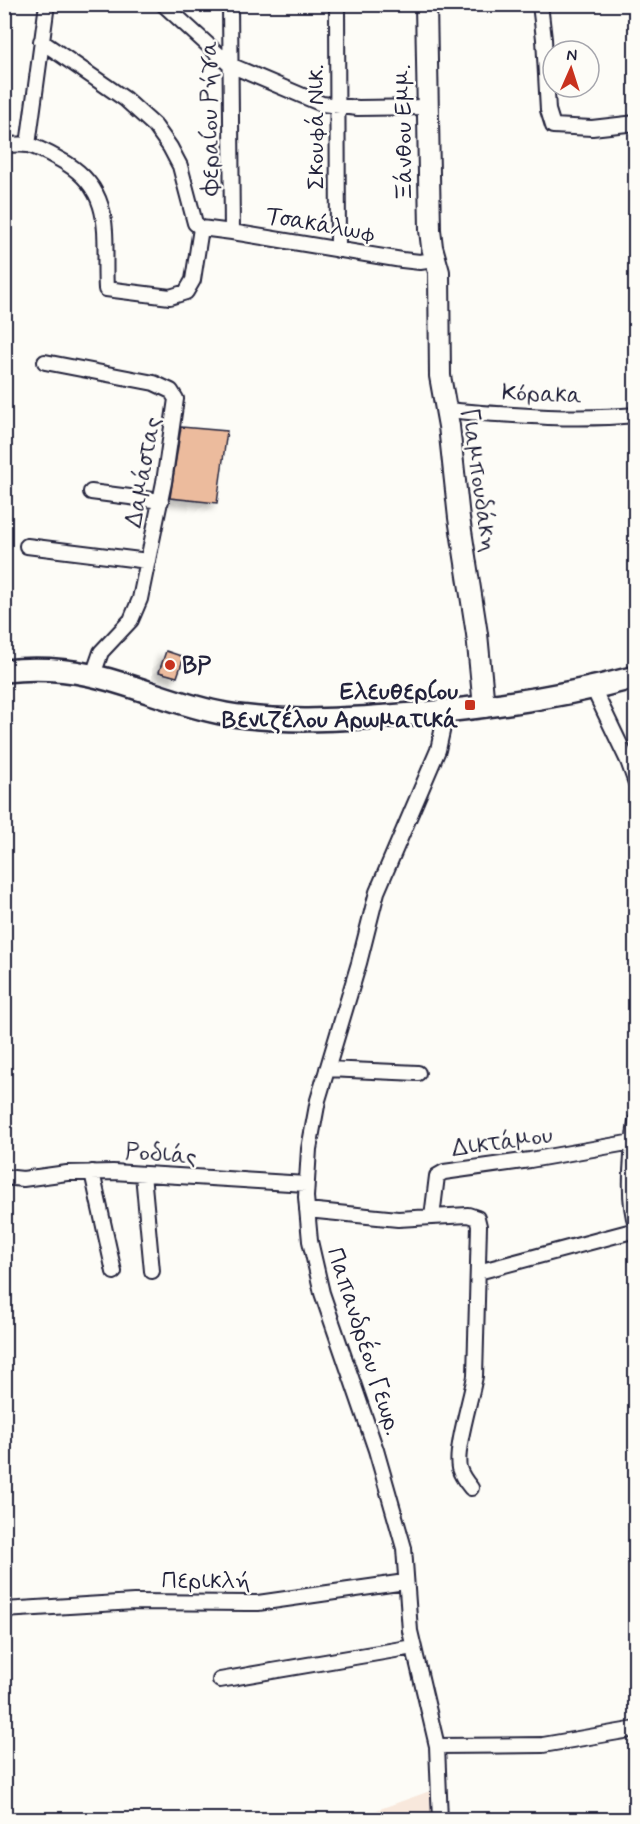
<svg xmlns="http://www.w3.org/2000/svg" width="640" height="1824" font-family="Mynerve,sans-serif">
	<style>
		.built { fill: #f8e8dc }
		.building { fill: #ecbb9d; stroke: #22223b; stroke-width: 1.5; filter: url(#shadow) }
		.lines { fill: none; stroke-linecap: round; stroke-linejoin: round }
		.street-casing { stroke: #22223b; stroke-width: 18 }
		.secondary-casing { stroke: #22223b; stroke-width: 24 }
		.primary-casing { stroke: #22223b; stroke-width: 26 }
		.street { stroke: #fdfcf7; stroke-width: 14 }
		.secondary { stroke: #fdfcf7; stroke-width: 20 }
		.primary { stroke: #fdfcf7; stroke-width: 21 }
		.poi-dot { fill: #c8321e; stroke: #fdfcf7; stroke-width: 2 }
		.labels { text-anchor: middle; stroke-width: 5; stroke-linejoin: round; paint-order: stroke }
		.street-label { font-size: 24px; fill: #22223b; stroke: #fdfcf7 }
		.poi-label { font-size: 24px; font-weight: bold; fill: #22223b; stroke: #fdfcf7; text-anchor: start }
	</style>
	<defs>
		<filter id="shadow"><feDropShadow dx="-5.5" dy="5.5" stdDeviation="3" flood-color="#0004"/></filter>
	</defs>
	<rect width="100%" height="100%" fill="#fdfcf7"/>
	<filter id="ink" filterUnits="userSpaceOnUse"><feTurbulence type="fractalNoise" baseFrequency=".0167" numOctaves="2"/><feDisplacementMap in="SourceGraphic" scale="12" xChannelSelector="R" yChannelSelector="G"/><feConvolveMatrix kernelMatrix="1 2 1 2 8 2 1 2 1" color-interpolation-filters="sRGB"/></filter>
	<g filter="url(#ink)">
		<path class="built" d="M433,1790V1819L349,1820L430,1791Z"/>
		<path class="building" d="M181,427L227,431L217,503L170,498Z
			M166,651L184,657L177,677L159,672Z"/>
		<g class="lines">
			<defs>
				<path id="street" d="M163,4L230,65L322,104L358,108L428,107
					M230,4L232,232
					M337,4L338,250
					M540,4L544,39L548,110L553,126L592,128L636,123
					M41,41L125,99L155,126L170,147L180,166L195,223L201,228
					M4,145C12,145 21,144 28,145C41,148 55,157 66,163C116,194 103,238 106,289L170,297L186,292L193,280L201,228
					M28,145L47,4
					M201,228L232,232L402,260L420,262L434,260
					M45,362L154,383L171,391L176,399L164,482L140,599L131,620L101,652L93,675
					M446,410C509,415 572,421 636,415
					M91,492L161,501
					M27,546L148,561
					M593,688L628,761L636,783
					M327,1069L418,1073
					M636,1121C632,1149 627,1199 636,1225
					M92,1172L114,1272
					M143,1174L152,1271
					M4,1177L23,1179L67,1173L113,1172L306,1184
					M307,1210L398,1219L432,1217L437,1176L444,1172L530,1160L633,1142
					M432,1217L468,1215L477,1218L479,1226L475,1376C471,1399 455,1449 459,1468C461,1475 466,1482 471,1488
					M478,1272L636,1230
					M4,1610L134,1602L258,1603L405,1582
					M220,1680L413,1647
					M437,1746L543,1745L636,1729
					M440,1820L437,1746L410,1631L404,1548L376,1450L322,1293L310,1241L306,1197L309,1149L318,1100L359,963L377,892L438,750L443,727L442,712"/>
				<path id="secondary" d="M426,4L430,230L432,247L439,272L440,376L449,426L459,518L477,634L484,707"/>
				<path id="primary" d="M4,671C33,668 62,669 90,675C136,685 179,706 226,714C280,723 335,720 389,716C472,710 555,699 636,677"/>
			</defs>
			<use href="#street" class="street-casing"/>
			<use href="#secondary" class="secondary-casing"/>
			<use href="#primary" class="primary-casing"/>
			<use href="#street" class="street"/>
			<use href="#secondary" class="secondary"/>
			<use href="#primary" class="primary"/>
		</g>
	</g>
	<g class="poi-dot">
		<circle cx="170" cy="665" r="6"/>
		<rect x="464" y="699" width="12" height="12" rx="3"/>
	</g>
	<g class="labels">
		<g class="street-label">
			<text transform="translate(209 118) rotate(-91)" y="8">Φεραίου Ρήγα</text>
			<text transform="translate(315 127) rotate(-90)" y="8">Σκουφά Νικ.</text>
			<text transform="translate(403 133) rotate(-91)" y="8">Ξάνθου Εμμ.</text>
			<text transform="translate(321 224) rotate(10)" y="8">Τσακάλωφ</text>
			<text transform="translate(542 393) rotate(2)" y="8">Κόρακα</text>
			<text transform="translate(142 472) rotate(-80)" y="8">Δαμάστας</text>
			<text transform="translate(480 480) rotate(82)" y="8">Γιαμπουδάκη</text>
			<text transform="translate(502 1141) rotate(-8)" y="8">Δικτάμου</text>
			<text transform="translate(161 1153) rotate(4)" y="8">Ροδιάς</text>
			<text transform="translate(365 1341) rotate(72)" y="8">Παπανδρέου Γεωρ.</text>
			<text x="206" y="1588">Περικλή</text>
		</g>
		<g class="poi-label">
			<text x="182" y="673">BP</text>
			<text x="458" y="699" text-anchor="end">Ελευθερίου<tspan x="458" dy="28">Βενιζέλου Αρωματικά</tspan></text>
		</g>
	</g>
	<rect width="640" height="1824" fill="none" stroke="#fdfcf7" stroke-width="24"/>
	<rect x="12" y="12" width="616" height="1800" fill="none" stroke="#22223b" stroke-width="2" filter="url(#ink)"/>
	<g transform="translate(571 69) rotate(3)"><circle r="28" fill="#fdfcf7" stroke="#a5a5ac" stroke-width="1.5"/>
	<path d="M0-4.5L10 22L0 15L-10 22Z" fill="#c8321e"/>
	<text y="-9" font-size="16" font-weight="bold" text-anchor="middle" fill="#22223b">N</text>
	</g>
</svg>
